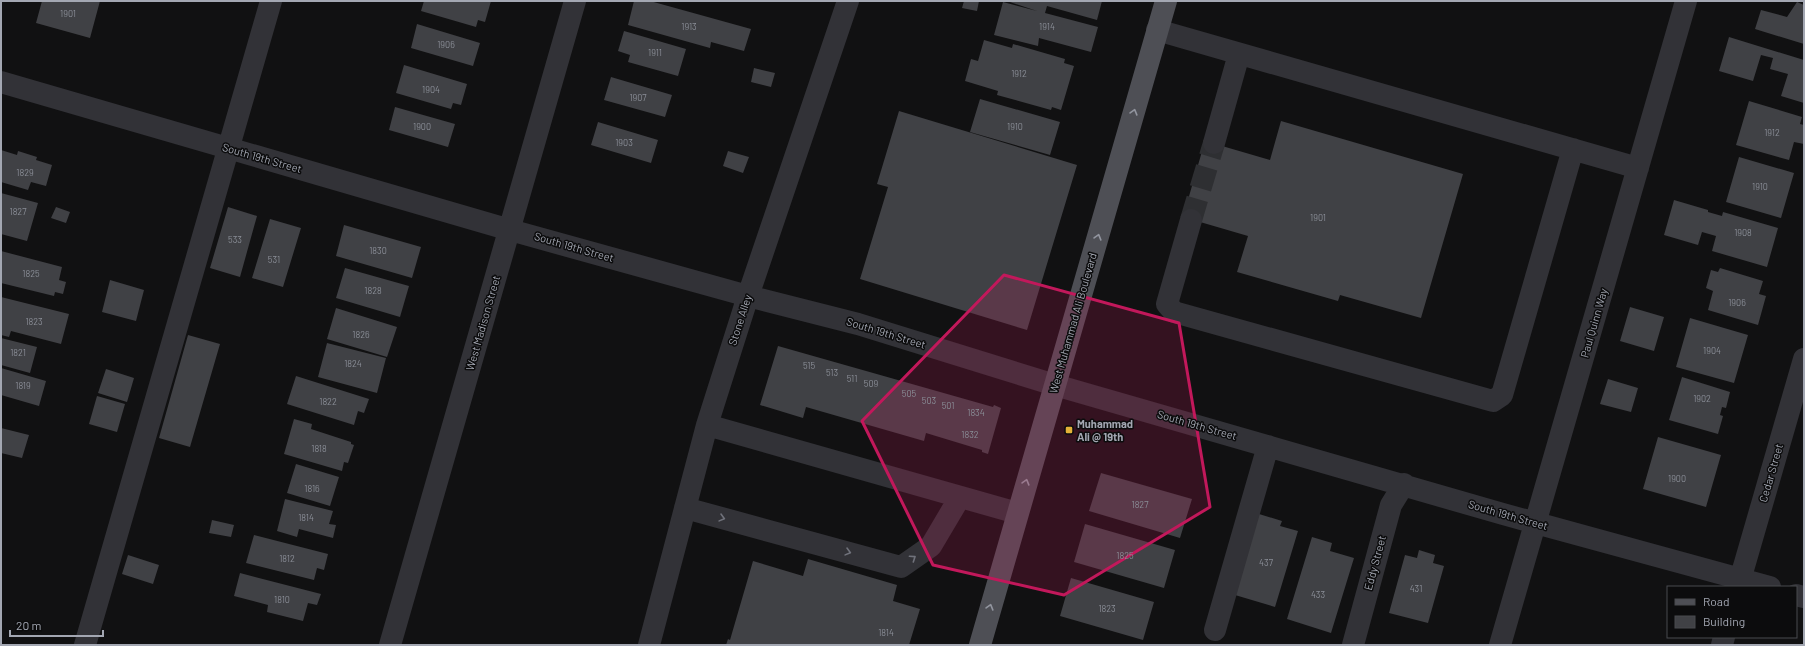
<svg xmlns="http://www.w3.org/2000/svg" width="1805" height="646" font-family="Barlow,sans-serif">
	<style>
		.building { fill: #404145 }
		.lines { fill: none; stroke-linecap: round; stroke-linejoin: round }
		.minor-tunnel { stroke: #2e2f32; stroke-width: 22; stroke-dasharray: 22 11; stroke-linecap: butt }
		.minor { stroke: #323237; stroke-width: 22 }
		.major { stroke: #4e4f55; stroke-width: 22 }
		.oneway { stroke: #92959f }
		.oneway2 { stroke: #70727b }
		.marked { fill: #c2185b; fill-opacity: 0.2; stroke: #c2185b; stroke-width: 3; stroke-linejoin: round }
		.poi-dot { fill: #e3b138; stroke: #0c0c0d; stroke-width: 1.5 }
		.labels { text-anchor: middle; stroke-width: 3; stroke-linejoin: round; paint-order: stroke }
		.number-label { font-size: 9px; fill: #8a8e97 }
		.street-label { font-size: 11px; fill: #a3a7b2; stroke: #0c0c0d }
		.poi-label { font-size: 11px; font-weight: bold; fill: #a3a7b2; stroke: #0c0c0d; text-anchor: start }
	</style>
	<rect width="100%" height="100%" fill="#111112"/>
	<path class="building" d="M42,1H100L90,38L36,23Z
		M424,1H491L485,22L478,20L476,27L421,11Z
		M634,1H650L751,29L744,51L711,42L710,48L628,25Z
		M964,1H979L977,11L962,8Z
		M1007,1H1102L1097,20L1047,6L1045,13L1098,27L1091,52L1039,38L1038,46L994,35L1003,2L1037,11Z
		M1797,2L1804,5V44L1755,29L1761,10L1787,17Z
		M417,24L480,43L473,66L411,48Z
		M624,31L686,49L678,76L628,62L630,55L618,51Z
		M1729,37L1804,60V103L1781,96L1788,74L1770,69L1773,58L1761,55L1753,81L1719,71Z
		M984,40L1012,48L1013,44L1065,59L1064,63L1074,66L1061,110L1052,107L1051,110L997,95L998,91L965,81L971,59L978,61Z
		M404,65L467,84L461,105L453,103L451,109L396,93Z
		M754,68L775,73L771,87L751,82Z
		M611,77L672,95L665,117L604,100Z
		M980,99L1060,122L1050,155L970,132Z
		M1749,101L1802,117L1800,124L1804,125V144L1794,142L1789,160L1736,145Z
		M395,107L455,124L448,147L389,130Z
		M899,111L1077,165L1027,330L860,279L888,187L877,184Z
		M1281,121L1463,174L1421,318L1340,295L1338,301L1237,272L1248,236L1183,217L1205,141L1270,160Z
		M598,122L658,140L651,163L591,145Z
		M1,150L17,155L18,151L37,157L36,160L52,165L46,186L31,182L28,190L1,182Z
		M728,151L749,157L743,173L723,166Z
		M1739,157L1794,173L1781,218L1726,202Z
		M1,193L38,203L27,241L1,234Z
		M1674,200L1708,210V212L1722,216L1723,212L1778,228L1767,267L1712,251L1716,236L1702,232L1698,245L1664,235Z
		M56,207L70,212L66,223L51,218Z
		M228,207L257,216L240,277L210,268Z
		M270,219L301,228L283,287L252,278Z
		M344,225L421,247L412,278L336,256Z
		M1,251L62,267L59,280L66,282L63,294L55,292L54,296L1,283Z
		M345,268L409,286L400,317L336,298Z
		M1720,268L1763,281L1759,294L1766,296L1758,325L1708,310L1713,291L1706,288L1711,270L1718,272Z
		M110,280L144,290L136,321L102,312Z
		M1,297L69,314L61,344L11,331L9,337L1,335Z
		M1630,307L1664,317L1654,351L1620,341Z
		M336,308L397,327L387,357L327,339Z
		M1690,318L1748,335L1734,383L1676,367Z
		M188,335L220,344L190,447L159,438Z
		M1,338L37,347L30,373L1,365Z
		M327,343L386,358L377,393L318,377Z
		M778,346L993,407L994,405L1001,408L988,454L982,452V450L926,433L924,441L806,407L803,418L760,405Z
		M1,368L46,381L39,406L1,395Z
		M106,369L134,378L127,402L98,393Z
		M296,376L369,399L364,413L358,411L354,425L287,404Z
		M1682,377L1730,392L1726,408L1722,407L1720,415L1723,416L1718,434L1669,420Z
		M1608,379L1638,388L1631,412L1600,404Z
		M97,396L125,404L117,432L89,424Z
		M294,419L312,424L311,429L351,442V444L354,445L348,463L344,462L342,471L284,454Z
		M1,428L29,435L22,458L1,453Z
		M1658,437L1721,455L1706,507L1643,489Z
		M296,464L339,477L330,506L287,493Z
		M1101,473L1192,499L1180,538L1089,511Z
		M285,499L333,511L329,524L336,525L333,538L299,529L297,537L277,531Z
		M1259,514L1282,521L1280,526L1298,531L1275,607L1235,595Z
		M212,520L234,525L231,537L209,533Z
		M1085,524L1175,550L1164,588L1074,562Z
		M254,535L328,554L324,570L317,568L314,580L246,563Z
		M1312,537L1332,543L1330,551L1354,558L1331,633L1287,619Z
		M1419,550L1435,555L1433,563L1444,566L1428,623L1389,613L1405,555L1417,558Z
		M128,555L159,565L153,584L122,574Z
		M808,559L897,585L893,601L920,609L909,645H726L728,639L730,640L753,561L803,576Z
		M240,573L321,594L317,605L308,603L303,621L267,612L268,605L234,596Z
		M1071,578L1154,602L1143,640L1060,616Z"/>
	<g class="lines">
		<path class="minor-tunnel" d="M1191,220L1214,143"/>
		<path class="minor" d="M1157,30L1638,168
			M1,82L510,230L748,296L858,324L1055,385L1503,514L1770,587
			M1214,143L1239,54
			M1191,220L1167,304L1174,312L1493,401L1502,395L1573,149
			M707,425L1017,513
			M685,508L901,567L931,546L960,497
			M1738,587L1804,359
			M1796,595L1804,597
			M1215,630L1268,446
			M85,645L271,1
			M390,645L575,1
			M649,645L707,425L748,296L848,1
			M1353,645L1391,505L1404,484
			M1500,645L1686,1
			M1722,645L1724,637"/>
		<path class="major" d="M980,645L1166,1"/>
	</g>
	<defs><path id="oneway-chevron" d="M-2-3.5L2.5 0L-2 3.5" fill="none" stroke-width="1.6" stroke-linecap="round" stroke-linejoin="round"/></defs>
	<g class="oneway">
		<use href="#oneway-chevron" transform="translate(1134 112) rotate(-74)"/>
		<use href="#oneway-chevron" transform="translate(1098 237) rotate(-74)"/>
		<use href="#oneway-chevron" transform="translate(1026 482) rotate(-74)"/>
		<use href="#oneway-chevron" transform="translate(990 607) rotate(-74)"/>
	</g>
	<g class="oneway2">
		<use href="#oneway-chevron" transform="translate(722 518) rotate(15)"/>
		<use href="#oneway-chevron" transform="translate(848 552) rotate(15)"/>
		<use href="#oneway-chevron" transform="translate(913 558) rotate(-34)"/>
	</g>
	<path class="marked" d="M1004,275L1179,323L1210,507L1064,595L933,565L862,421Z"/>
	<rect class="poi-dot" x="1065" y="426" width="8" height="8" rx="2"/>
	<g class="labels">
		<g class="number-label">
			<text x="68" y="17">1901</text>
			<text x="689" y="30">1913</text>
			<text x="1047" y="30">1914</text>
			<text x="446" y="48">1906</text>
			<text x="655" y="56">1911</text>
			<text x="1019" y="77">1912</text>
			<text x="431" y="93">1904</text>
			<text x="638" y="101">1907</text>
			<text x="422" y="130">1900</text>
			<text x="1015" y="130">1910</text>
			<text x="1772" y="136">1912</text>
			<text x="624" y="146">1903</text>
			<text x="25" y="176">1829</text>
			<text x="1760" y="190">1910</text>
			<text x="18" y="215">1827</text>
			<text x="1318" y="221">1901</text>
			<text x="1743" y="236">1908</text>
			<text x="235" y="243">533</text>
			<text x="378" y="254">1830</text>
			<text x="274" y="263">531</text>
			<text x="31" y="277">1825</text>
			<text x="373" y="294">1828</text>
			<text x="1737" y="306">1906</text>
			<text x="34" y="325">1823</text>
			<text x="361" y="338">1826</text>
			<text x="1712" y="354">1904</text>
			<text x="18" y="356">1821</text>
			<text x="353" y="367">1824</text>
			<text x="809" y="369">515</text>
			<text x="832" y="376">513</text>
			<text x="852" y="382">511</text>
			<text x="871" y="387">509</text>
			<text x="23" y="389">1819</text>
			<text x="909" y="397">505</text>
			<text x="1702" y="402">1902</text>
			<text x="929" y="404">503</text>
			<text x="328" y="405">1822</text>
			<text x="948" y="409">501</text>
			<text x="976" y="416">1834</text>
			<text x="970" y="438">1832</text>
			<text x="319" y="452">1818</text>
			<text x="1677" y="482">1900</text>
			<text x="312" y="492">1816</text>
			<text x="1140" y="508">1827</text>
			<text x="306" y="521">1814</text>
			<text x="1125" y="559">1825</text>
			<text x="287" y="562">1812</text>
			<text x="1266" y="566">437</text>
			<text x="1416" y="592">431</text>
			<text x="1318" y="598">433</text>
			<text x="282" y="603">1810</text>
			<text x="1107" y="612">1823</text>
			<text x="886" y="636">1814</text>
		</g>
		<g class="street-label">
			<text transform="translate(262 158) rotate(16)" y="4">South 19th Street</text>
			<text transform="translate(574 247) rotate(16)" y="4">South 19th Street</text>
			<text transform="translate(740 320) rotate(-72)" y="4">Stone Alley</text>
			<text transform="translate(483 323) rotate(-74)" y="4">West Madison Street</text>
			<text transform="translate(1073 323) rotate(-74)" y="4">West Muhammad Ali Boulevard</text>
			<text transform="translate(1594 323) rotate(-74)" y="4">Paul Quinn Way</text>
			<text transform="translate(886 333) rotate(17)" y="4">South 19th Street</text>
			<text transform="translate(1197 425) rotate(16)" y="4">South 19th Street</text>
			<text transform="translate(1771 473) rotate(-74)" y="4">Cedar Street</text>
			<text transform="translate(1508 515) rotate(16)" y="4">South 19th Street</text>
			<text transform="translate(1375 563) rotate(-75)" y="4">Eddy Street</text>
		</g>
		<g class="poi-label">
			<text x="1077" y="428">Muhammad<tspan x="1077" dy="13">Ali @ 19th</tspan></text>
		</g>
	</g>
	<rect width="1805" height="646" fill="none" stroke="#a3a7b2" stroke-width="4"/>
	<rect x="1667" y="586" width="130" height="52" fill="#0c0c0d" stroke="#484a4f"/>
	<rect x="1675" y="599" width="20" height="6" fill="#4e4f55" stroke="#484a4f"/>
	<text x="1703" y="606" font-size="12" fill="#a3a7b2">Road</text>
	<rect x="1675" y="616" width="20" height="12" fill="#404145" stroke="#484a4f"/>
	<text x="1703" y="626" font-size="12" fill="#a3a7b2">Building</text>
	<path d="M10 630v6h93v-6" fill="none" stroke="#a3a7b2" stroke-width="2"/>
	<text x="16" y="630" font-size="12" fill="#a3a7b2" stroke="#0c0c0d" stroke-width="3" paint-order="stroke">20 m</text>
</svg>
